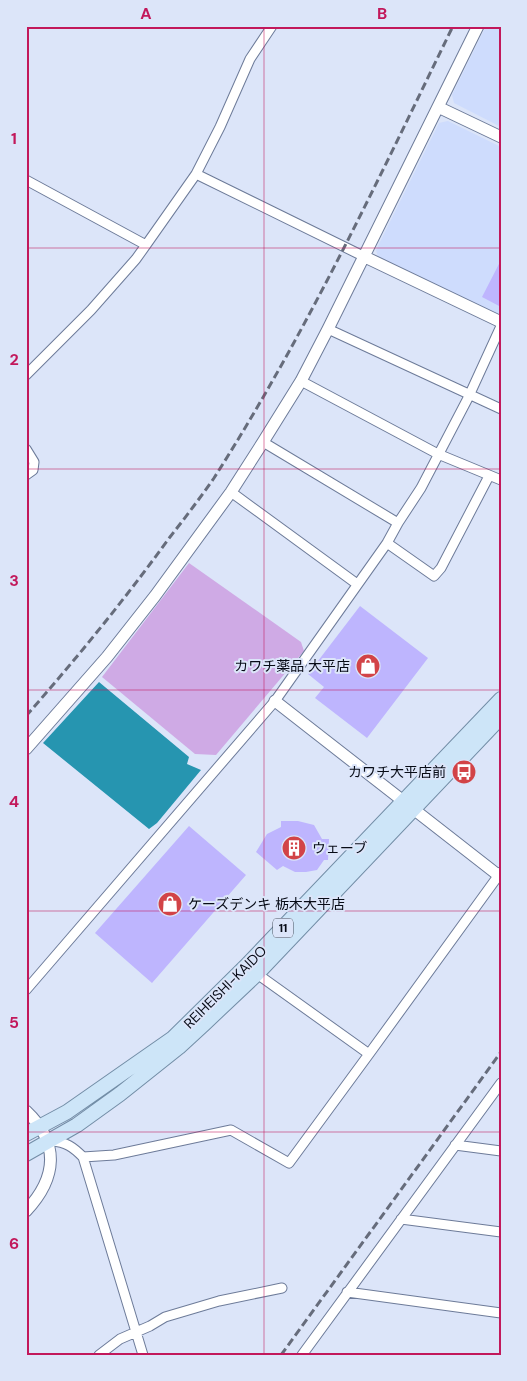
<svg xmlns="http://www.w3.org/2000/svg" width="527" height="1381" font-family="'DM Sans','Noto Sans JP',sans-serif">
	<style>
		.built { fill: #cedcfd }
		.green { fill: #cfaae5 }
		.water { fill: #2695b0 }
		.building { fill: #beb5fe }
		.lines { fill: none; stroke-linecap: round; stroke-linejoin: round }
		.minor-casing { stroke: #6d7b99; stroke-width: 11 }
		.tertiary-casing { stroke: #6d7b99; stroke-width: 13 }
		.primary-casing { stroke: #728da6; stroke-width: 16 }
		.minor { stroke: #fff; stroke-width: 9 }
		.tertiary { stroke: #fff; stroke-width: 11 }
		.primary { stroke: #cde5f8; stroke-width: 14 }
		.rail { stroke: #666c7b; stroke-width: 3; stroke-dasharray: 8 4; stroke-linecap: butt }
		.grid { fill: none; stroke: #c2185b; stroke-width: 1; stroke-opacity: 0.55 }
		.labels { text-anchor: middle; stroke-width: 4; stroke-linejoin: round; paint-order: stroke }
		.shield { fill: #dce5f9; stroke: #474c5a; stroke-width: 1 }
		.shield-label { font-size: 12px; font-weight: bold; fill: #070b16 }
		.poi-label { font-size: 14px; fill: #070b16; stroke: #dce5f9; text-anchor: end }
		.street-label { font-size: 14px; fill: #070b16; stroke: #dce5f9 }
		.neatline { fill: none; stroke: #c2185b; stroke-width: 2 }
		.grid-label { font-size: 16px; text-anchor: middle; font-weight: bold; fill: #c2185b }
	</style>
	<rect width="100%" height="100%" fill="#dce5f9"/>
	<path class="built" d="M486,26H501V127L454,103L452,95Z
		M448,121L501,147V317L378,257L376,250L439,123Z"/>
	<path class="green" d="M189,563L301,642L304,651L216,755L195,754L102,677Z"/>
	<path class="water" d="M99,682L189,757L187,764L201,770L157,823L149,829L43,743Z"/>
	<path class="building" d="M501,260V307L482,297Z
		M360,606L428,658L367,738L315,698L324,687L308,674Z
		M281,821H298L314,825L322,839H329L328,860H324L317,870L306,872H295L283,866L277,870L256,852L267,834L281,827Z
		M189,826L246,875L152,983L95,933Z"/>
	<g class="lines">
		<defs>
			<path id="minor" d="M196,174L365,257
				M26,180L146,245
				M328,329L501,409
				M26,375L91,310L136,259L146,245L196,174L220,127L250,59L272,26
				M301,381L438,454L501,480
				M263,442L398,523
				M26,449L34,462L33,470L26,475
				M231,492L357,584
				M387,543L434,576L441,568L489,476
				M253,971L369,1054L501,872
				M26,990L275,701L314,646L387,543L398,523L421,488L468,398L501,326
				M52,1141C66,1142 73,1147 83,1157L143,1355
				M455,1145L501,1151
				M83,1157L114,1155L231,1130L289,1163L369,1054
				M401,1219L501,1232
				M347,1292L501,1313
				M99,1355L120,1339L150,1326L165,1317L219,1301L282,1288
				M302,1355L501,1083"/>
			<path id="tertiary" d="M438,107L501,137
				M365,257L501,322
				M275,701L498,875
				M26,749L107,657L155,596L231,492L263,442L301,381L328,329L478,26
				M26,1111C60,1143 57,1178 26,1211"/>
			<path id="primary" d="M26,1134L67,1112L173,1038L246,966L501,699
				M26,1154L77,1125L120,1094L179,1047L204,1024L257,974L501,717"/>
		</defs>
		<use href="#minor" class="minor-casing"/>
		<use href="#tertiary" class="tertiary-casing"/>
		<use href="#primary" class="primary-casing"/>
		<use href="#minor" class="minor"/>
		<use href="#tertiary" class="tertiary"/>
		<use href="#primary" class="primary"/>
		<path class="rail" d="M26,716C77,658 125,599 170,537C185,518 200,498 214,478C306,334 378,180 453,26
			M281,1355L501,1052"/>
	</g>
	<path class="grid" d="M264,26V1355M26,248H501M26,469H501M26,690H501M26,911H501M26,1132H501"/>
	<defs>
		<symbol id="shop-disc" viewBox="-11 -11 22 22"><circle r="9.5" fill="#d24347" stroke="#dce5f9"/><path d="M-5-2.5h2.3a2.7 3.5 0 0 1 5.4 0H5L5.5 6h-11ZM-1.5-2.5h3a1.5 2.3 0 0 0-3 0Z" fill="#fff"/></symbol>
		<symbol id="bus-disc" viewBox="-11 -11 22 22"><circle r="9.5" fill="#d24347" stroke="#dce5f9"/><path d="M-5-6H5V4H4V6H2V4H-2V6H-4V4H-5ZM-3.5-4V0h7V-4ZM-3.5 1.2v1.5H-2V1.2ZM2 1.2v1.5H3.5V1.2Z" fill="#fff"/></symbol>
		<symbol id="building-disc" viewBox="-11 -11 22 22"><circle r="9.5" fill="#d24347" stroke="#dce5f9"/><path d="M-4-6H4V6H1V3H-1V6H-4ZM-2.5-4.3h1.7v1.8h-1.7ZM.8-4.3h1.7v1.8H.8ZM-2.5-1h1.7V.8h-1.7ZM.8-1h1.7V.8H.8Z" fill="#fff"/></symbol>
	</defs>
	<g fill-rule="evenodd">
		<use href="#shop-disc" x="354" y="652" width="28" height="28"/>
		<use href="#bus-disc" x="450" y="758" width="28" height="28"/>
		<use href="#building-disc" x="280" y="834" width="28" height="28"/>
		<use href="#shop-disc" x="156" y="890" width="28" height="28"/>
	</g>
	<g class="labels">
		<rect class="shield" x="273" y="918.5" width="20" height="19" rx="4"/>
		<g class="shield-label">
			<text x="283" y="932">11</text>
		</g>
		<g class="poi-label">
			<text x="350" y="671">カワチ薬品 大平店</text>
			<text x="446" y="777">カワチ大平店前</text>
			<text x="312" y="853" text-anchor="start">ウェーブ</text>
			<text x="188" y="909" text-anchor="start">ケーズデンキ 栃木大平店</text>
		</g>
		<g class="street-label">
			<text transform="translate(225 987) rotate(-45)" y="5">REIHEISHI-KAIDO</text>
		</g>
	</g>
	<rect width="527" height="1381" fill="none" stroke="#dce5f9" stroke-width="55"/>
	<rect x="28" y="28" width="472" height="1326" class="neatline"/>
	<g class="grid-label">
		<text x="146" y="19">A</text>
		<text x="382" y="19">B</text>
		<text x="14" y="144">1</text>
		<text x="14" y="365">2</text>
		<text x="14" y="586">3</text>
		<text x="14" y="807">4</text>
		<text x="14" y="1028">5</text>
		<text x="14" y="1249">6</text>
	</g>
</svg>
